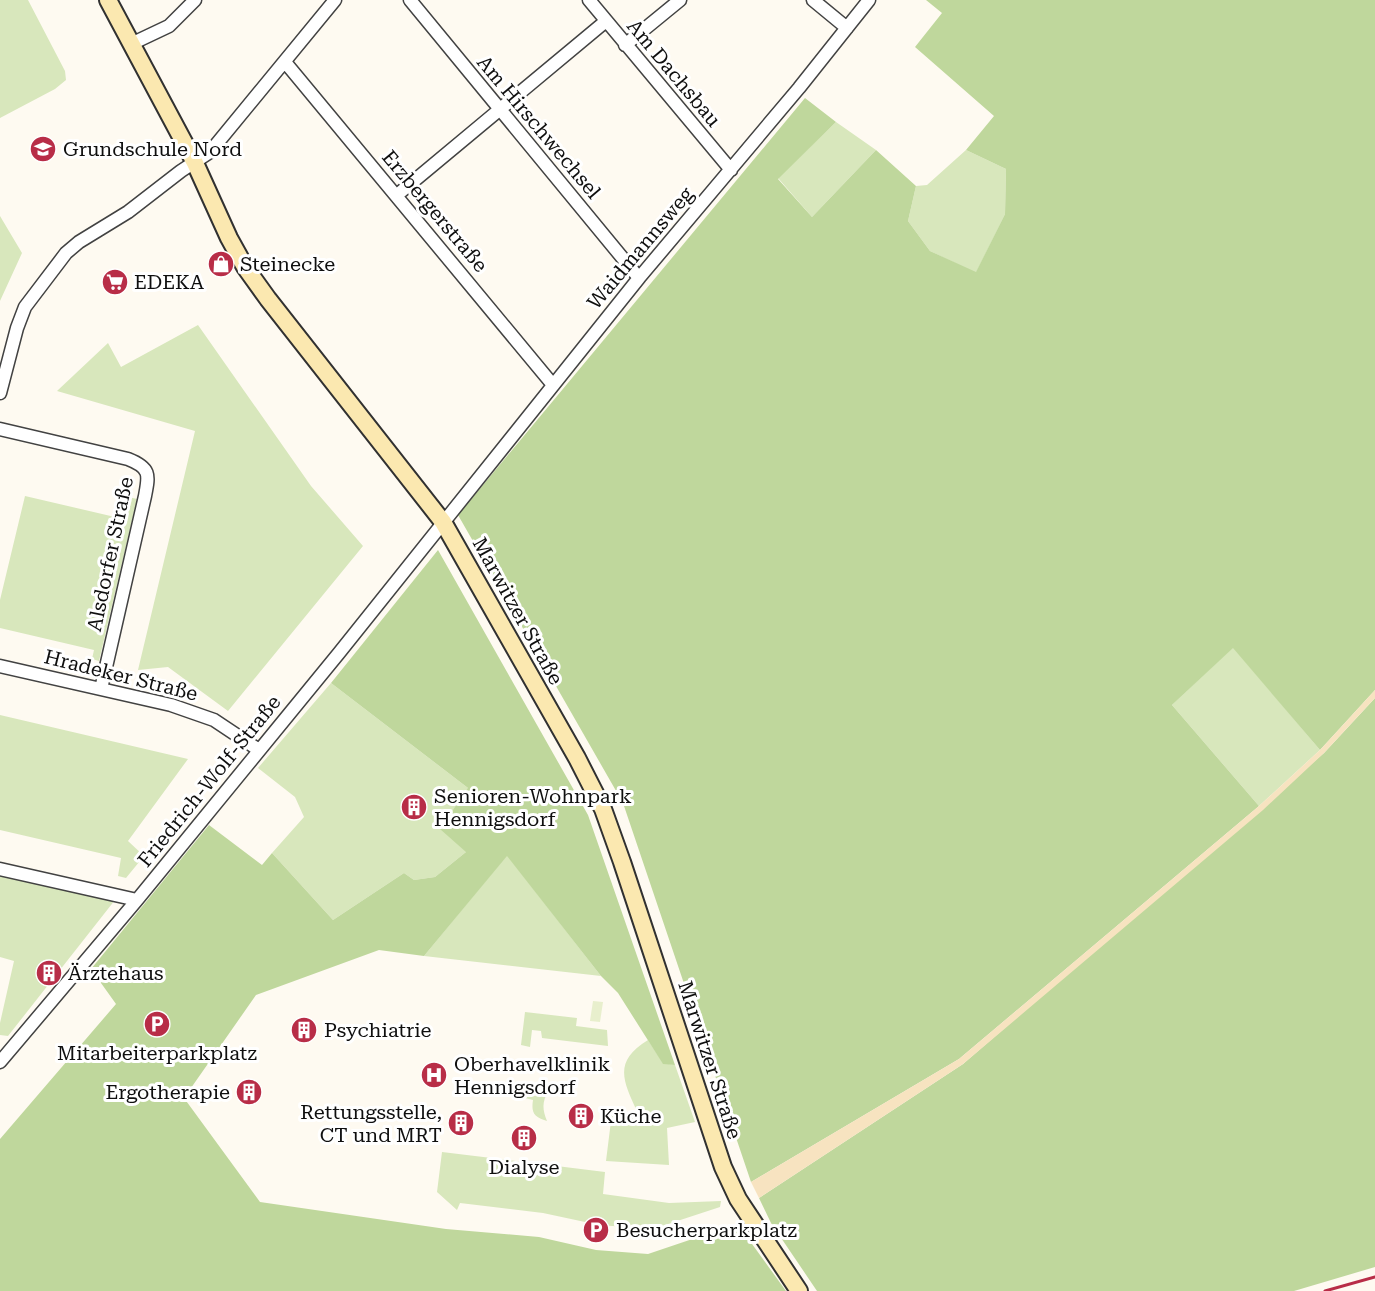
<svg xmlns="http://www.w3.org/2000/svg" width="1375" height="1291" font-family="'Roboto Serif',serif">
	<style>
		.green { fill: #d8e7bc }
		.forest { fill: #bfd79c }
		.sand { fill: #f7e3c0 }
		.pitch { fill: #e8efcd }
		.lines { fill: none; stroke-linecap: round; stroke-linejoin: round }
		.minor-casing { stroke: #424242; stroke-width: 15 }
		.secondary-casing { stroke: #313131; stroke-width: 20 }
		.minor { stroke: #fff; stroke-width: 12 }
		.secondary { stroke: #fbe8b0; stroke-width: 16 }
		.rail { stroke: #b82d47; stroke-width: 3 }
		.labels { text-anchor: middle; stroke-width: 6; stroke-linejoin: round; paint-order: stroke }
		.street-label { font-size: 20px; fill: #0f0f0f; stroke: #fff }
		.poi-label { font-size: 20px; fill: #0f0f0f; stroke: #fff; text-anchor: start }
	</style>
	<rect width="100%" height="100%" fill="#fefaf1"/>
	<path class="green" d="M0,0H28L65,71L66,80L55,89L0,118Z
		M836,122L876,150L812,217L778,178Z
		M966,150L1006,169L1005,214L976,273L930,251L908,221L916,186L927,185Z
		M0,216L22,253L0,301Z
		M198,325L311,486L363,546L228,711L168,667L138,670L195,431L57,391L108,343L121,367Z
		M120,495L137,499L99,661L92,659L94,650L0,628V600L25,496L115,517Z
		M1233,647L1320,750L1259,806L1172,705Z
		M331,683L468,788L466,852L435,877L414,880L404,873L333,920L272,853L304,817L295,797L258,768Z
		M0,715L188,759L128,841L144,856L126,878L118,876L121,858L0,830Z
		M507,855L601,976L424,956Z
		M0,874L115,900L8,1036L0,1035V1023L14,961L0,957Z
		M525,1012L577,1018L576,1026L607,1030L608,1046L542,1038L541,1031L532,1030L530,1047L521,1045Z
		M648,1040L663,1063L675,1065L695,1122L667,1128L669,1165L606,1161L612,1113L615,1120L637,1111C622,1079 614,1061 648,1040Z
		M549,1090C542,1101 542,1109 547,1121C534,1117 531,1113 533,1100L525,1098L535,1093Z
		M442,1152L605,1172L603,1194L669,1203L721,1201L720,1207L653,1229L599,1225L543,1213L460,1203L457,1210L437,1192Z"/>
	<path class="forest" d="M926,0H1375V690L1320,750L1233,648L1172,705L1259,806L959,1059L751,1182L623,803L458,515L805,98L836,122L778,179L812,217L876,150L916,186L908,221L930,251L976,272L1005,214L1006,169L966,150L994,116L915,47L942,13Z
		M438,550L588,815L675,1065L663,1064L618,993L601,976L507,856L424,956L379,950L256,995L184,1098L260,1202L446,1229L539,1237L596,1250L648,1254L728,1227L739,1226L786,1291H0V1139L116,1004L91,969L209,825L262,865L272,853L333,920L404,873L414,880L435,877L466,852L440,829L468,788L331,683Z
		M1375,698V1267L1294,1291H817L771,1223L759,1198L963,1064L1324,753Z"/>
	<path class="sand" d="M1375,690V698L1324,753L1263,810L963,1064L759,1198L751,1182L959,1059L1259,806L1320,750Z"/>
	<path class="pitch" d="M593,1001L603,1002L600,1022L590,1021Z"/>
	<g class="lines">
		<defs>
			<path id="minor" d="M410,0L639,278
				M589,0L731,170
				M813,0L847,28
				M131,44L169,26L195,0
				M625,45L680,0
				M285,62L553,385
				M397,195L606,21
				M0,393L17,328L25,307L66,253L79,242L128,212L181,171L210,152L335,0
				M0,429L128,459C151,468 149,475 145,496L101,689
				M0,666L171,705L214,720L259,750
				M0,869L137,900
				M0,1062L137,900L339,653L639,278L799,88L869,0"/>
			<path id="secondary" d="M108,0L195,163L229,238L245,267L268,299L443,522L577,758L603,809L622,862L723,1167L738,1199L799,1291"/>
		</defs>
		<use href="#minor" class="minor-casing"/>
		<use href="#secondary" class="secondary-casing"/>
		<use href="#minor" class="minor"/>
		<use href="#secondary" class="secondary"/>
		<path class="rail" d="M1325,1291L1375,1277"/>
	</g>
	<defs>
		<symbol id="school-disc" viewBox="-11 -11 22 22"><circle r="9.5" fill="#b82d47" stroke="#fff"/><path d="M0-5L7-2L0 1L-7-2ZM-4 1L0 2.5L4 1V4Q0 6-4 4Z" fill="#fff"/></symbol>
		<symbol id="shop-disc" viewBox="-11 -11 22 22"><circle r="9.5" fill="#b82d47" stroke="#fff"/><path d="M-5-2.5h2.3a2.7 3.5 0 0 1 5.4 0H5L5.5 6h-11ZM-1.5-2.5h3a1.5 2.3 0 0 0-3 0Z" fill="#fff"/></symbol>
		<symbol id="supermarket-disc" viewBox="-11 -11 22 22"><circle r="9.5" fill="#b82d47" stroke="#fff"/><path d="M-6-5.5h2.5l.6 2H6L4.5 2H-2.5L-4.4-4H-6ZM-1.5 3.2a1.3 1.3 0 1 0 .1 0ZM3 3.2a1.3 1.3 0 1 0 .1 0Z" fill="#fff"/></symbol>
		<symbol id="building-disc" viewBox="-11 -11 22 22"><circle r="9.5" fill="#b82d47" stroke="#fff"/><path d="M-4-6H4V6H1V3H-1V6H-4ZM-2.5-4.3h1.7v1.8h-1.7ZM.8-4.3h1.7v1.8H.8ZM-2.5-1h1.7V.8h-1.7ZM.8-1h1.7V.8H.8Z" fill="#fff"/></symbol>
		<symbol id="parking-disc" viewBox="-11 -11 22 22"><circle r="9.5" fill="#b82d47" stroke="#fff"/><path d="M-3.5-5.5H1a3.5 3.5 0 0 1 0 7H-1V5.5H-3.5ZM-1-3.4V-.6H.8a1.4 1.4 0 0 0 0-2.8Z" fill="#fff"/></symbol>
		<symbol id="hospital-disc" viewBox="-11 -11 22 22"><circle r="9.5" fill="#b82d47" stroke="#fff"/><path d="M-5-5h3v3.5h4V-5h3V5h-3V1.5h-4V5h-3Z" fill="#fff"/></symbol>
	</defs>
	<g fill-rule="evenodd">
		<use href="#school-disc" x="28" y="134" width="30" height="30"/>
		<use href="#shop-disc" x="206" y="249" width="30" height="30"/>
		<use href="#supermarket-disc" x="100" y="267" width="30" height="30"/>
		<use href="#building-disc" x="399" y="792" width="30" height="30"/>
		<use href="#building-disc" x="34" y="958" width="30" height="30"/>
		<use href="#parking-disc" x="142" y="1009" width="30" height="30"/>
		<use href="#building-disc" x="289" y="1015" width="30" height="30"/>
		<use href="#hospital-disc" x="419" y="1060" width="30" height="30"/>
		<use href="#building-disc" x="234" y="1077" width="30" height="30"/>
		<use href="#building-disc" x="566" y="1101" width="30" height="30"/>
		<use href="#building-disc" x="446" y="1108" width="30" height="30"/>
		<use href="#building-disc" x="509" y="1123" width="30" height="30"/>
		<use href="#parking-disc" x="581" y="1215" width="30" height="30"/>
	</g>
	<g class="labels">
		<g class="street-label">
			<text transform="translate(674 73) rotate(50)" y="7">Am Dachsbau</text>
			<text transform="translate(539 127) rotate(50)" y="7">Am Hirschwechsel</text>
			<text transform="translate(435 211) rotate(50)" y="7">Erzbergerstraße</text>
			<text transform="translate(640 248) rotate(-50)" y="7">Waidmannsweg</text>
			<text transform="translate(110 554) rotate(-78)" y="7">Alsdorfer Straße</text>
			<text transform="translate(518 611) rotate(61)" y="7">Marwitzer Straße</text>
			<text transform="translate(121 675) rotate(14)" y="7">Hradeker Straße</text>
			<text transform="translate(209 781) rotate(-51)" y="7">Friedrich-Wolf-Straße</text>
			<text transform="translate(710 1060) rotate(72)" y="7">Marwitzer Straße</text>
		</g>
		<g class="poi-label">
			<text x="63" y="156">Grundschule Nord</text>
			<text x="240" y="271">Steinecke</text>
			<text x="134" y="289">EDEKA</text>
			<text x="434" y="803">Senioren-Wohnpark<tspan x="434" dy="23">Hennigsdorf</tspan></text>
			<text x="68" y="980">Ärztehaus</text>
			<text x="324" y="1037">Psychiatrie</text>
			<text x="157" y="1060" text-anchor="middle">Mitarbeiterparkplatz</text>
			<text x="454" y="1071">Oberhavelklinik<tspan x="454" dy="23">Hennigsdorf</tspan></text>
			<text x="230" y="1099" text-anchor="end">Ergotherapie</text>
			<text x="442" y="1119" text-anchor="end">Rettungsstelle,<tspan x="442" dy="23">CT und MRT</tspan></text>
			<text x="600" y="1123">Küche</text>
			<text x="524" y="1174" text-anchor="middle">Dialyse</text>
			<text x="616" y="1237">Besucherparkplatz</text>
		</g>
	</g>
</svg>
